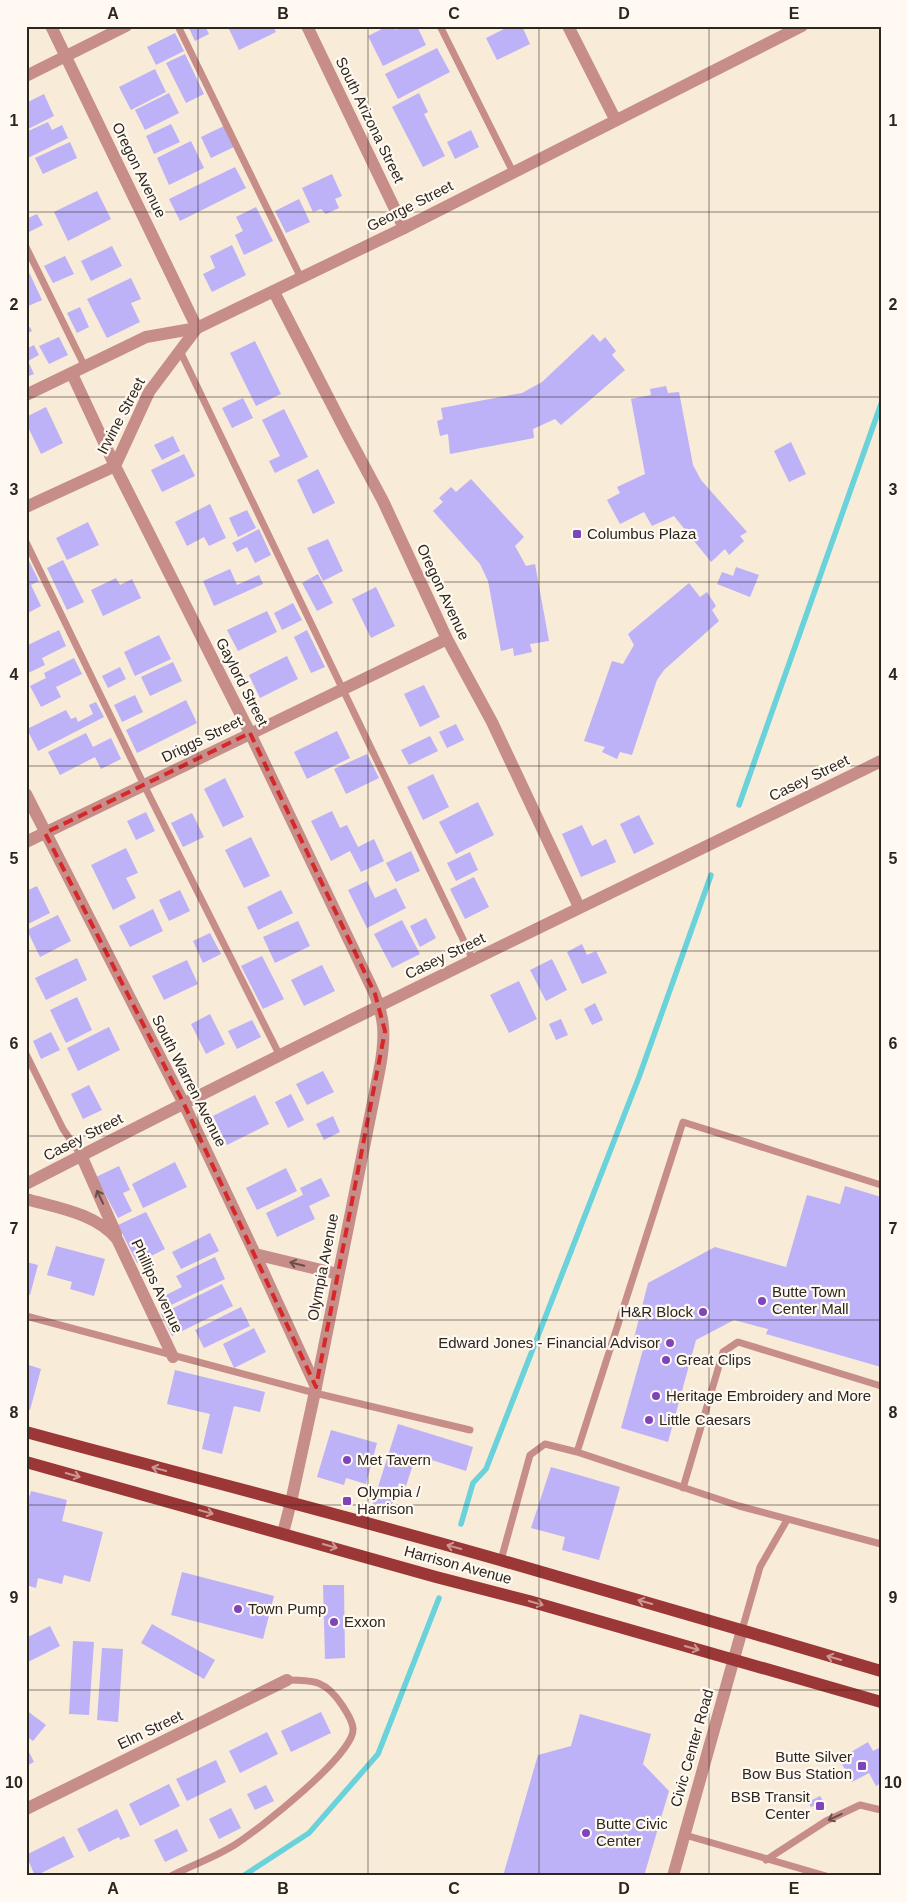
<svg xmlns="http://www.w3.org/2000/svg" width="907" height="1902" font-family="Arial,sans-serif">
	<style>
		.lines { fill: none; stroke-linecap: round; stroke-linejoin: round }
		.stream { stroke: #69d2db; stroke-width: 5.5 }
		.building { fill: #bdb1f7 }
		.service { stroke: #c68d89; stroke-width: 7 }
		.minor { stroke: #c68d89; stroke-width: 12 }
		.tertiary { stroke: #c68d89; stroke-width: 12 }
		.primary { stroke: #9b3737; stroke-width: 12 }
		.oneway { stroke: #694f49 }
		.oneway2 { stroke: #cd9894 }
		.marked { fill: none; stroke: #d62828; stroke-width: 4; stroke-dasharray: 10 6; stroke-linejoin: round }
		.grid { fill: none; stroke: #2b261f; stroke-width: 1; stroke-opacity: 0.55 }
		.poi-dot { fill: #7f44ba; stroke: #fff9f1; stroke-width: 2 }
		.labels { text-anchor: middle; stroke-width: 4.5; stroke-linejoin: round; paint-order: stroke }
		.street-label { font-size: 15px; fill: #2b261f; stroke: #fff9f1 }
		.poi-label { font-size: 15px; fill: #2b261f; stroke: #fff9f1; text-anchor: start }
		.neatline { fill: none; stroke: #2b261f; stroke-width: 2 }
		.grid-label { font-size: 16px; text-anchor: middle; font-weight: bold; fill: #2b261f }
	</style>
	<rect width="100%" height="100%" fill="#f8ebd7"/>
	<g class="lines">
		<path class="stream" d="M739,805L881,404
			M461,1524L473,1483L486,1469L639,1077L711,875
			M243,1876L309,1833L378,1754L439,1598"/>
	</g>
	<path class="building" d="M188,26H205L209,34L195,41Z
		M273,26L276,32L239,50L228,27Z
		M388,26H394L396,30L403,26H417L426,45L383,66L368,36Z
		M510,26H522L530,44L497,60L486,38Z
		M175,33L184,51L156,65L147,47Z
		M437,48L450,72L398,99L385,74Z
		M185,54L204,94L186,103L166,63Z
		M155,69L166,92L131,110L119,87Z
		M169,93L179,113L145,130L135,110Z
		M419,93L428,112L424,114L445,156L423,167L392,107Z
		M44,94L54,116L26,130V103Z
		M48,122L52,130L62,125L68,138L28,158L26,154V132Z
		M171,124L180,142L154,154L146,136Z
		M224,126L234,147L211,158L201,137Z
		M471,130L479,147L455,159L447,142Z
		M191,141L204,168L169,185L157,158Z
		M70,142L77,158L43,174L35,158Z
		M235,167L246,188L180,221L169,199Z
		M332,174L342,196L335,199L339,208L326,214L321,209L313,212L302,188Z
		M97,191L111,219L68,241L54,212Z
		M299,199L310,222L286,233L275,211Z
		M256,207L273,241L244,255L235,235L243,231L236,217Z
		M37,214L43,225L27,233L26,219Z
		M232,245L246,275L212,292L203,274L215,268L210,256Z
		M112,246L122,266L91,281L81,261Z
		M65,256L74,274L53,283L44,266Z
		M28,270L42,300L26,307V271Z
		M131,278L141,299L131,303L140,322L107,338L87,299Z
		M80,307L89,327L77,333L67,313Z
		M30,327L32,331L26,334V329Z
		M593,334L600,342L605,337L616,351L612,355L625,370L561,425L555,419L533,429L534,438L450,454L448,434L440,436L437,421L443,419L441,408L522,393L542,382Z
		M59,337L68,355L49,364L39,346Z
		M255,341L281,394L256,406L230,353Z
		M34,345L39,355L28,361L34,374L26,377V349Z
		M666,386L668,393L679,392L693,465L701,480L747,532L740,536L744,541L729,555L725,549L711,562L674,516L652,526L644,512L620,524L607,500L620,493L617,487L645,474L631,399L651,395L650,389Z
		M243,398L253,418L232,428L222,408Z
		M46,407L63,443L41,454L26,423V417Z
		M284,409L308,457L275,473L269,461L280,456L262,420Z
		M173,436L180,451L162,460L154,445Z
		M791,442L806,474L789,482L774,451Z
		M184,454L195,476L162,492L151,470Z
		M318,469L335,503L313,514L297,480Z
		M471,479L524,537L515,546L526,566L535,564L549,641L530,644L532,652L514,656L513,648L501,651L488,581L480,564L433,511L443,502L439,498L451,487L456,492Z
		M210,504L226,538L209,546L204,537L187,546L175,522Z
		M247,510L256,528L238,537L229,518Z
		M88,522L99,545L67,560L56,538Z
		M259,529L271,555L255,563L247,547L237,552L232,543Z
		M328,539L343,571L323,581L307,548Z
		M28,559L39,581L31,585L41,606L26,614V560Z
		M63,560L84,602L67,610L47,568Z
		M736,567L759,575L750,597L717,584L722,572L733,576Z
		M230,569L237,585L259,575L263,584L214,606L203,581Z
		M318,574L333,603L317,611L302,583Z
		M116,578L120,585L132,579L141,598L103,616L91,590Z
		M689,583L700,597L707,592L716,606L712,610L719,621L664,670L657,680L632,755L620,752L617,759L602,752L605,747L584,741L612,661L623,664L634,645L628,634Z
		M376,587L395,626L371,638L352,599Z
		M293,603L302,620L282,630L274,613Z
		M267,611L277,632L238,651L227,630Z
		M59,630L66,646L42,658L45,665L26,674V646Z
		M307,630L325,667L311,673L294,637Z
		M159,635L171,659L135,676L124,652Z
		M287,656L298,679L260,698L249,675Z
		M74,658L82,674L56,687L61,697L41,707L30,686L46,678L44,673Z
		M173,662L182,681L150,696L141,677Z
		M120,667L126,679L108,688L102,676Z
		M424,685L440,717L420,727L404,694Z
		M135,695L143,712L122,722L114,705Z
		M186,700L197,723L137,753L126,730Z
		M96,702L104,717L38,751L27,729L66,710L71,719L76,717L78,722L93,714L89,705Z
		M456,724L464,740L447,748L439,732Z
		M337,731L350,758L307,779L294,752Z
		M86,733L93,747L111,738L121,759L101,769L95,757L60,775L48,752Z
		M430,736L438,751L409,765L401,750Z
		M367,754L379,778L346,794L334,769Z
		M433,774L449,807L423,820L407,787Z
		M225,778L244,817L223,827L204,789Z
		M478,802L494,835L456,854L439,822Z
		M332,811L340,828L347,825L358,847L374,839L384,861L361,872L350,851L331,861L311,821Z
		M146,812L155,831L136,840L127,821Z
		M192,813L204,837L183,847L171,823Z
		M639,815L654,844L634,854L620,824Z
		M582,825L592,846L606,839L616,862L581,877L562,834Z
		M251,837L270,876L244,888L225,850Z
		M126,848L138,873L126,878L136,898L113,910L91,865Z
		M411,851L420,871L396,882L386,863Z
		M470,852L478,870L456,881L447,863Z
		M474,877L489,907L465,919L450,889Z
		M367,881L375,898L396,888L406,908L367,928L348,890Z
		M37,886L50,913L26,925V891Z
		M180,890L190,911L169,921L159,900Z
		M281,890L293,913L258,930L247,907Z
		M153,909L163,931L130,947L119,926Z
		M58,915L71,941L40,957L27,930Z
		M426,918L436,938L420,947L410,926Z
		M402,920L420,954L392,968L374,934Z
		M298,921L310,946L275,963L263,937Z
		M210,933L221,954L203,963L193,941Z
		M582,944L587,955L596,951L607,973L582,984L567,952Z
		M262,956L284,999L263,1009L241,966Z
		M77,958L87,980L46,1000L35,978Z
		M552,959L567,990L546,1001L530,970Z
		M187,960L198,984L164,1000L152,976Z
		M322,965L335,991L304,1006L291,980Z
		M519,981L537,1019L509,1033L490,995Z
		M77,997L92,1030L66,1043L50,1010Z
		M595,1003L603,1020L592,1025L584,1009Z
		M210,1014L225,1044L206,1054L191,1024Z
		M561,1019L568,1035L556,1040L549,1024Z
		M252,1020L261,1037L237,1049L228,1031Z
		M109,1027L120,1050L78,1071L67,1048Z
		M51,1032L60,1050L41,1059L33,1041Z
		M323,1071L334,1092L307,1105L296,1084Z
		M89,1085L102,1110L83,1119L71,1094Z
		M291,1094L304,1120L288,1128L275,1102Z
		M255,1095L269,1124L227,1145L213,1116Z
		M333,1116L340,1132L324,1140L316,1124Z
		M175,1162L187,1187L143,1208L132,1184Z
		M119,1166L130,1190L123,1193L132,1211L118,1218L96,1177Z
		M286,1168L297,1191L257,1210L246,1188Z
		M321,1178L330,1196L309,1206L315,1219L277,1237L266,1213L303,1195L300,1188Z
		M845,1186L881,1197V1367L766,1334L768,1329L734,1320L696,1340L668,1442L621,1428L644,1346L633,1342L648,1283L715,1247L786,1267L807,1195L840,1204Z
		M146,1212L165,1249L137,1263L118,1225Z
		M210,1233L219,1251L181,1269L172,1252Z
		M56,1246L105,1259L94,1296L70,1289L72,1282L47,1275Z
		M215,1257L225,1279L163,1309L158,1299L182,1287L176,1276Z
		M26,1262L38,1265L30,1295L26,1294Z
		M222,1284L233,1306L172,1336L161,1314Z
		M241,1307L250,1326L204,1348L195,1330Z
		M254,1328L266,1352L234,1368L223,1344Z
		M26,1364L41,1369L30,1410L26,1409Z
		M175,1370L265,1392L260,1412L234,1406L222,1454L202,1449L210,1414L167,1404Z
		M398,1424L473,1447L466,1471L416,1455L406,1486L399,1483L390,1511L372,1506Z
		M331,1430L377,1443L366,1484L346,1478L344,1485L317,1477Z
		M551,1467L620,1487L599,1560L562,1550L565,1537L531,1528Z
		M31,1491L67,1500L62,1521L103,1532L90,1582L64,1575L62,1584L38,1578L36,1588L26,1585V1508Z
		M182,1572L274,1596L263,1639L171,1615Z
		M323,1585H344L345,1658L325,1659Z
		M152,1624L215,1660L204,1679L141,1643Z
		M50,1626L60,1646L26,1663V1638Z
		M73,1641L94,1642L89,1715L69,1714Z
		M102,1648L123,1649L118,1722L97,1720Z
		M26,1710L46,1725L33,1741L26,1736Z
		M321,1712L331,1733L291,1752L281,1731Z
		M580,1714L651,1734L643,1764L669,1791L644,1876H503L538,1755L571,1746Z
		M267,1732L278,1754L240,1773L229,1751Z
		M868,1742L873,1751L881,1747V1783L876,1786L869,1773L852,1782L839,1759Z
		M26,1746L34,1762L26,1766Z
		M216,1760L226,1782L187,1801L176,1779Z
		M169,1784L180,1806L140,1826L129,1804Z
		M266,1785L274,1801L255,1810L247,1794Z
		M820,1796L823,1801L811,1807L808,1802Z
		M231,1808L241,1828L219,1839L209,1819Z
		M117,1809L130,1836L120,1840L119,1837L89,1852L77,1829Z
		M177,1829L188,1851L165,1862L154,1840Z
		M64,1836L74,1857L35,1876L26,1855Z"/>
	<g class="lines">
		<path class="service" d="M178,26L301,278
			M440,26L513,172
			M26,247L85,367
			M180,351L473,960
			M26,542L144,785L280,1056
			M26,1054L63,1129L81,1155
			M26,1316L315,1393L470,1430
			M577,1452L683,1122L881,1185
			M683,1488L723,1352L738,1342L881,1386
			M501,1560L530,1455L545,1444L577,1452L739,1506L881,1544
			M742,1630L760,1567L787,1520
			M685,1835L826,1876
			M766,1860L826,1821L860,1805L881,1810
			M171,1876C192,1865 216,1857 236,1844C258,1830 355,1754 353,1729C353,1722 346,1711 342,1705C326,1681 315,1680 287,1680"/>
		<path class="minor" d="M307,26L404,228
			M568,26L615,119
			M26,76L126,26
			M274,292L346,432L383,501L447,639L492,722L579,907
			M26,395L146,337L197,328
			M26,507L115,466L72,374
			M26,794L184,1104L255,1254L316,1387
			M26,842L447,639
			M81,1155L116,1234
			M26,1184C308,1038 595,901 881,761
			M26,1199C58,1208 95,1213 117,1239L173,1357
			M255,1254L338,1274
			M26,1809L287,1680"/>
		<path class="tertiary" d="M51,26L197,328
			M283,1533L291,1502L316,1387L380,1067C386,1034 385,1015 370,984L250,733L115,466L149,392L197,328L404,228L802,26
			M673,1876L742,1630"/>
		<path class="primary" d="M26,1432C184,1475 343,1515 500,1560C627,1596 754,1634 881,1671
			M26,1462L436,1577L529,1601L881,1702"/>
	</g>
	<defs><path id="oneway-shaft" d="M-6 0H5M1.5-3L5.5 0L1.5 3" fill="none" stroke-width="1.6" stroke-linecap="round" stroke-linejoin="round" transform="scale(1.25)"/></defs>
	<g class="oneway">
		<use href="#oneway-shaft" transform="translate(100 1197) rotate(-115)"/>
		<use href="#oneway-shaft" transform="translate(297 1264) rotate(-166)"/>
		<use href="#oneway-shaft" transform="translate(835 1817) rotate(155)"/>
	</g>
	<g class="oneway2">
		<use href="#oneway-shaft" transform="translate(159 1469) rotate(-165)"/>
		<use href="#oneway-shaft" transform="translate(73 1475) rotate(16)"/>
		<use href="#oneway-shaft" transform="translate(206 1512) rotate(15)"/>
		<use href="#oneway-shaft" transform="translate(330 1546) rotate(16)"/>
		<use href="#oneway-shaft" transform="translate(454 1547) rotate(-165)"/>
		<use href="#oneway-shaft" transform="translate(645 1602) rotate(-164)"/>
		<use href="#oneway-shaft" transform="translate(536 1603) rotate(16)"/>
		<use href="#oneway-shaft" transform="translate(692 1648) rotate(16)"/>
		<use href="#oneway-shaft" transform="translate(834 1658) rotate(-164)"/>
	</g>
	<path class="marked" d="M250,733L375,994L385,1031L316,1387L184,1104L45,833Z"/>
	<path class="grid" d="M198,26V1876M368,26V1876M539,26V1876M709,26V1876M26,212H881M26,397H881M26,582H881M26,766H881M26,951H881M26,1136H881M26,1320H881M26,1505H881M26,1690H881"/>
	<g class="poi-dot">
		<rect x="572" y="529" width="10" height="10" rx="2.5"/>
		<circle cx="762" cy="1301" r="5"/>
		<circle cx="703" cy="1312" r="5"/>
		<circle cx="670" cy="1343" r="5"/>
		<circle cx="666" cy="1360" r="5"/>
		<circle cx="656" cy="1396" r="5"/>
		<circle cx="649" cy="1420" r="5"/>
		<circle cx="347" cy="1460" r="5"/>
		<rect x="342" y="1496" width="10" height="10" rx="2.5"/>
		<circle cx="238" cy="1609" r="5"/>
		<circle cx="334" cy="1622" r="5"/>
		<rect x="857" y="1761" width="10" height="10" rx="2.5"/>
		<rect x="815" y="1801" width="10" height="10" rx="2.5"/>
		<circle cx="586" cy="1833" r="5"/>
	</g>
	<g class="labels">
		<g class="street-label">
			<text transform="translate(370 120) rotate(64)" y="5">South Arizona Street</text>
			<text transform="translate(139 170) rotate(64)" y="5">Oregon Avenue</text>
			<text transform="translate(410 206) rotate(-27)" y="5">George Street</text>
			<text transform="translate(121 416) rotate(-62)" y="5">Irwine Street</text>
			<text transform="translate(443 592) rotate(65)" y="5">Oregon Avenue</text>
			<text transform="translate(242 682) rotate(63)" y="5">Gaylord Street</text>
			<text transform="translate(202 739) rotate(-26)" y="5">Driggs Street</text>
			<text transform="translate(809 778) rotate(-26)" y="5">Casey Street</text>
			<text transform="translate(445 956) rotate(-26)" y="5">Casey Street</text>
			<text transform="translate(189 1081) rotate(63)" y="5">South Warren Avenue</text>
			<text transform="translate(83 1137) rotate(-27)" y="5">Casey Street</text>
			<text transform="translate(323 1267) rotate(-79)" y="5">Olympia Avenue</text>
			<text transform="translate(157 1286) rotate(65)" y="5">Phillips Avenue</text>
			<text transform="translate(458 1565) rotate(15)" y="5">Harrison Avenue</text>
			<text transform="translate(150 1730) rotate(-26)" y="5">Elm Street</text>
			<text transform="translate(692 1748) rotate(-74)" y="5">Civic Center Road</text>
		</g>
		<g class="poi-label">
			<text x="587" y="539">Columbus Plaza</text>
			<text x="772" y="1297">Butte Town<tspan x="772" dy="17">Center Mall</tspan></text>
			<text x="693" y="1317" text-anchor="end">H&amp;R Block</text>
			<text x="660" y="1348" text-anchor="end">Edward Jones - Financial Advisor</text>
			<text x="676" y="1365">Great Clips</text>
			<text x="666" y="1401">Heritage Embroidery and More</text>
			<text x="659" y="1425">Little Caesars</text>
			<text x="357" y="1465">Met Tavern</text>
			<text x="357" y="1497">Olympia /<tspan x="357" dy="17">Harrison</tspan></text>
			<text x="248" y="1614">Town Pump</text>
			<text x="344" y="1627">Exxon</text>
			<text x="852" y="1762" text-anchor="end">Butte Silver<tspan x="852" dy="17">Bow Bus Station</tspan></text>
			<text x="810" y="1802" text-anchor="end">BSB Transit<tspan x="810" dy="17">Center</tspan></text>
			<text x="596" y="1829">Butte Civic<tspan x="596" dy="17">Center</tspan></text>
		</g>
	</g>
	<rect width="907" height="1902" fill="none" stroke="#fff9f1" stroke-width="55"/>
	<rect x="28" y="28" width="852" height="1846" class="neatline"/>
	<g class="grid-label">
		<text x="113" y="19">A</text>
		<text x="283" y="19">B</text>
		<text x="454" y="19">C</text>
		<text x="624" y="19">D</text>
		<text x="794" y="19">E</text>
		<text x="14" y="126">1</text>
		<text x="893" y="126">1</text>
		<text x="14" y="310">2</text>
		<text x="893" y="310">2</text>
		<text x="14" y="495">3</text>
		<text x="893" y="495">3</text>
		<text x="14" y="680">4</text>
		<text x="893" y="680">4</text>
		<text x="14" y="864">5</text>
		<text x="893" y="864">5</text>
		<text x="14" y="1049">6</text>
		<text x="893" y="1049">6</text>
		<text x="14" y="1234">7</text>
		<text x="893" y="1234">7</text>
		<text x="14" y="1418">8</text>
		<text x="893" y="1418">8</text>
		<text x="14" y="1603">9</text>
		<text x="893" y="1603">9</text>
		<text x="14" y="1788">10</text>
		<text x="893" y="1788">10</text>
		<text x="113" y="1894">A</text>
		<text x="283" y="1894">B</text>
		<text x="454" y="1894">C</text>
		<text x="624" y="1894">D</text>
		<text x="794" y="1894">E</text>
	</g>
</svg>
